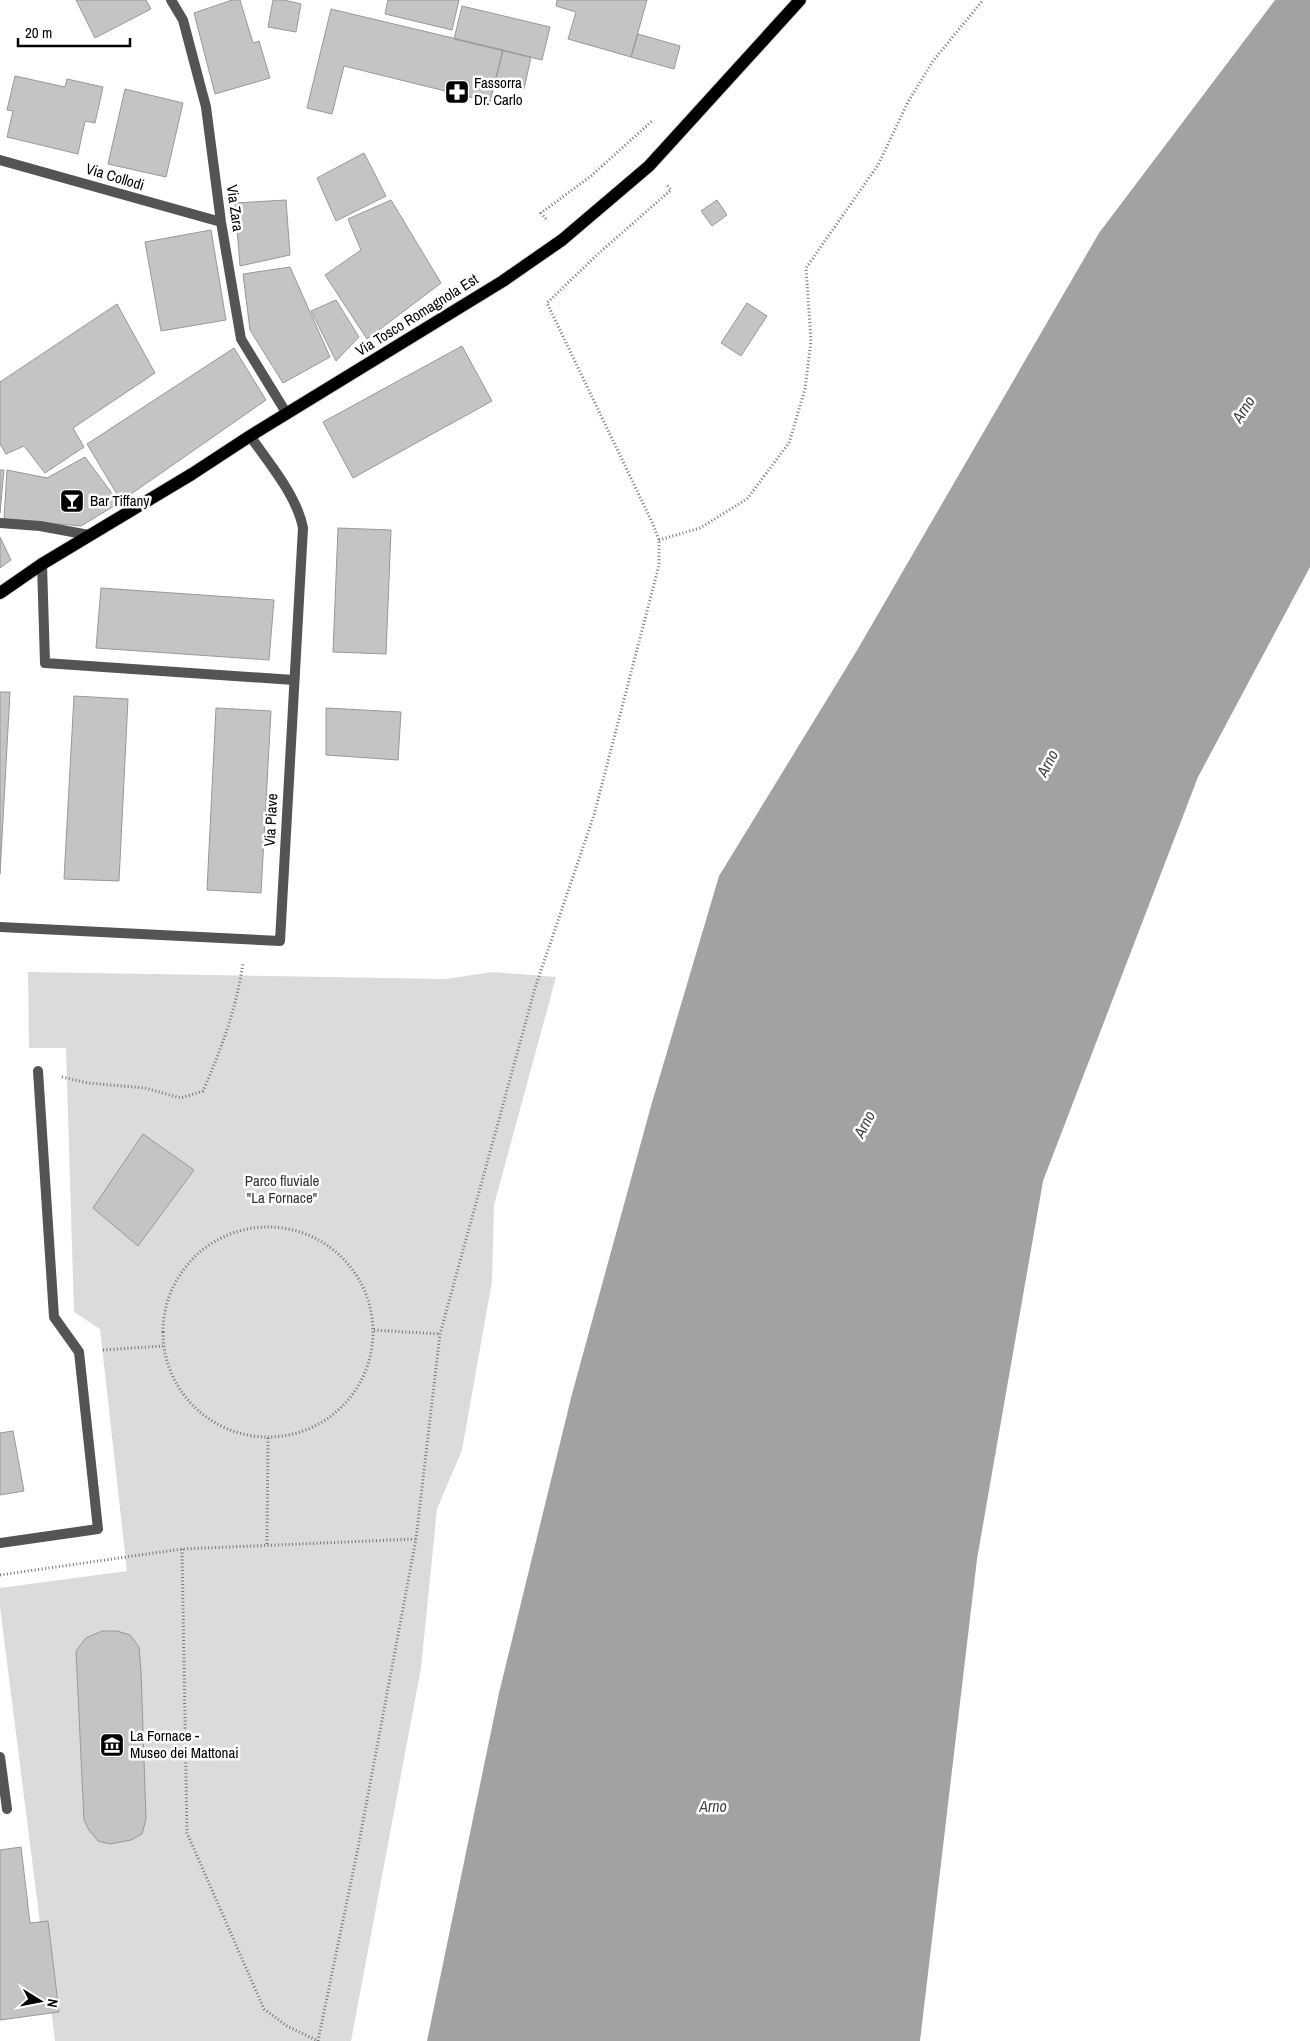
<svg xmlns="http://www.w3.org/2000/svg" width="1310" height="2041" font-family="'Archivo Narrow',sans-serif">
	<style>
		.green { fill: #dbdbdb }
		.water { fill: #a2a2a2 }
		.building { fill: #c4c4c4; stroke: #989898 }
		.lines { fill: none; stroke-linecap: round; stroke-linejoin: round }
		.primary-casing { stroke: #dbdbdb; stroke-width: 14 }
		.path { stroke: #767676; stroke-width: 3; stroke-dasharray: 1 2.5; stroke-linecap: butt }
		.lane { stroke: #545454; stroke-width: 10 }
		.street { stroke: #545454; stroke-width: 10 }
		.primary { stroke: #000; stroke-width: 12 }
		.labels { text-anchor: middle; stroke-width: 5; stroke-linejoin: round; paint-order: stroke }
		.poi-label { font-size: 15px; fill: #000; stroke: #fff; text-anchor: start }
		.street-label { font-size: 15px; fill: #000; stroke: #fff }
		.park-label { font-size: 15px; fill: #323232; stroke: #fff }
		.water-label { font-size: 16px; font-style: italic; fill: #434343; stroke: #fff }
	</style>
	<rect width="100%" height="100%" fill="#fff"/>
	<path class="green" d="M28,972L446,979L492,972L556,977L494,1205L492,1281L462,1450L437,1509L421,1668L351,2041H55L0,1607V1588L127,1571L100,1329L74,1312L66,1048H29Z"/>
	<path class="water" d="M1275,0H1310V567L1198,777L1043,1181L977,1559L920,2041H427L499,1693L572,1394L651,1106L719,876L856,652L1099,233Z"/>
	<path class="building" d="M76,0H146L151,9L95,38Z
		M232,0H240L253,43L259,41L270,78L215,94L194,13Z
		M273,0H284L301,4L296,32L268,27Z
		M388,0H459L452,30L385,14Z
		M557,0H647L631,57L568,39L576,12L556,6Z
		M462,6L550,27L542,60L454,39Z
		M331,9L503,50L490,102L344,66L332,114L307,108Z
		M638,34L680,46L674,69L631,57Z
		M503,50L531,57L524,89L495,82Z
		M15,76L65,87L67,79L103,87L95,123L85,121L78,154L7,137L13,111L7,110Z
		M125,89L183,103L166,177L108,164Z
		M364,153L386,196L336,221L317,178Z
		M286,200L290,255L240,266L235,203Z
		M391,200L441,283L367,339L325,275L361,250L348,219Z
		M717,200L727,215L712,226L701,211Z
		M211,230L226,320L161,331L145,242Z
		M290,267L330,357L283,383L250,330L243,274Z
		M336,300L359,337L336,361L311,311Z
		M747,303L767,316L741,356L721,343Z
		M117,304L155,373L73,428L84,447L45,473L24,446L6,454L0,444V382Z
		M462,346L492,401L353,478L323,422Z
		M234,348L266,400L121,501L87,444Z
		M85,457L119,503L81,526L4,519L7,470L47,478Z
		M0,470H4L0,513Z
		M338,528L391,530L386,654L333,652Z
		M0,537L11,560L0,568Z
		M101,588L274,600L269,660L96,648Z
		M0,692H10L0,874Z
		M74,696L128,699L119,881L64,879Z
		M216,708L271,711L261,893L207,890Z
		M326,708L401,712L398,760L326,755Z
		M143,1134L194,1170L138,1246L93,1208Z
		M13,1431L24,1491L0,1495V1433Z
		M102,1631H117L130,1635L139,1647L141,1671L146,1819L142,1834L131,1840L110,1844L98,1841L89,1830L84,1820L76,1651L86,1638Z
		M21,1847L30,1923L48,1921L59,2012L0,2020V1850Z"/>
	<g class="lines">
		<defs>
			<path id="primary" d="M0,593L42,564L192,474L250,436L503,281L562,240L649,166L800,0"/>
		</defs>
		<use href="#primary" class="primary-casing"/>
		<path class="path" d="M546,219L541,213L591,176L652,121
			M659,540L700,528L747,499L789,443L805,389L811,341L806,268L878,165L908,102L933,61L983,0
			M62,1077L88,1083L145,1088L181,1098L203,1091C222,1047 236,1010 243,963
			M163 1332a105 105 0 1 1 210 0a105 105 0 1 1-210 0Z
			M374,1330L440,1334
			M103,1350L163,1346
			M267,1544L268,1438
			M182,1549L187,1833L264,2009L287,2026L318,2041
			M0,1575L182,1549L416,1539
			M318,2041L358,1848L416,1539L440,1334L535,988L594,815L659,565V540L652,522L547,303L599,253L671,190L667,185"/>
		<path class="lane" d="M42,564L45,663L294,680
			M0,1543L98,1529L79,1352L54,1317L38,1071
			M0,1757L7,1809"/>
		<path class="street" d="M171,0L183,20L206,107L221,222L241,339L287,414
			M0,160L221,222
			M0,523L40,526L89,535
			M0,927L280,941L303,528C297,496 269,463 250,436"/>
		<use href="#primary" class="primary"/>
	</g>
	<defs>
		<symbol id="pharmacy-square" viewBox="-11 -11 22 22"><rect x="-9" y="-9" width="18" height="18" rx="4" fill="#000" stroke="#fff"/><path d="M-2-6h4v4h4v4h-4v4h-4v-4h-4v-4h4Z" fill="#fff"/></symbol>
		<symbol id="bar-square" viewBox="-11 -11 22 22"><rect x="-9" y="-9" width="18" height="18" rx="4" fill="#000" stroke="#fff"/><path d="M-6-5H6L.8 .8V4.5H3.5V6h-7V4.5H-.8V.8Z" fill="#fff"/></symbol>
		<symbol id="museum-square" viewBox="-11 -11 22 22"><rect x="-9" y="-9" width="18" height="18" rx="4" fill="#000" stroke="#fff"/><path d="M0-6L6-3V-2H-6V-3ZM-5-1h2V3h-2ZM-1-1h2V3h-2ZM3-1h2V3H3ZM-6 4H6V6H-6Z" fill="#fff"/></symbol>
	</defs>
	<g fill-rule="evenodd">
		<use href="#pharmacy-square" x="443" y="78" width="28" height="28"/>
		<use href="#bar-square" x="58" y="487" width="28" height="28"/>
		<use href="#museum-square" x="98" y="1731" width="28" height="28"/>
	</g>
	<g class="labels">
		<g class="poi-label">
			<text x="474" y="88">Fassorra<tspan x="474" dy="17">Dr. Carlo</tspan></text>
			<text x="90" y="506">Bar Tiffany</text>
			<text x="130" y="1741">La Fornace -<tspan x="130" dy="17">Museo dei Mattonai</tspan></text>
		</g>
		<g class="street-label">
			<text transform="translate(115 177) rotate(17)" y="5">Via Collodi</text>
			<text transform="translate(235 208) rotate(82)" y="5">Via Zara</text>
			<text transform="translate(417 315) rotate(-32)" y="5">Via Tosco Romagnola Est</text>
			<text transform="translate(271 820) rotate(-87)" y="5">Via Piave</text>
		</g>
		<g class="park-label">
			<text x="282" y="1186">Parco fluviale<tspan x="282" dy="17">"La Fornace"</tspan></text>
		</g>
		<g class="water-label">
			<text transform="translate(1243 409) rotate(-57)" y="6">Arno</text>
			<text transform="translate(1047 763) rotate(-63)" y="6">Arno</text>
			<text transform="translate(864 1124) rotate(-63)" y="6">Arno</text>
			<text x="713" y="1812">Arno</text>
		</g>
	</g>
	<g transform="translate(40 2001) rotate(100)" stroke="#ffffff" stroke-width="4" paint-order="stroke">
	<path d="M0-4L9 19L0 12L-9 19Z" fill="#000000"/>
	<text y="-8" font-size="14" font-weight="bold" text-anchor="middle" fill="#000000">N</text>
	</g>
	<path d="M18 38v8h112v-8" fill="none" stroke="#000000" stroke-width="2.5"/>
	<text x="25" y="38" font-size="15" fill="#000000" stroke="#ffffff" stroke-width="4" paint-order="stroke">20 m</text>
</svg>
